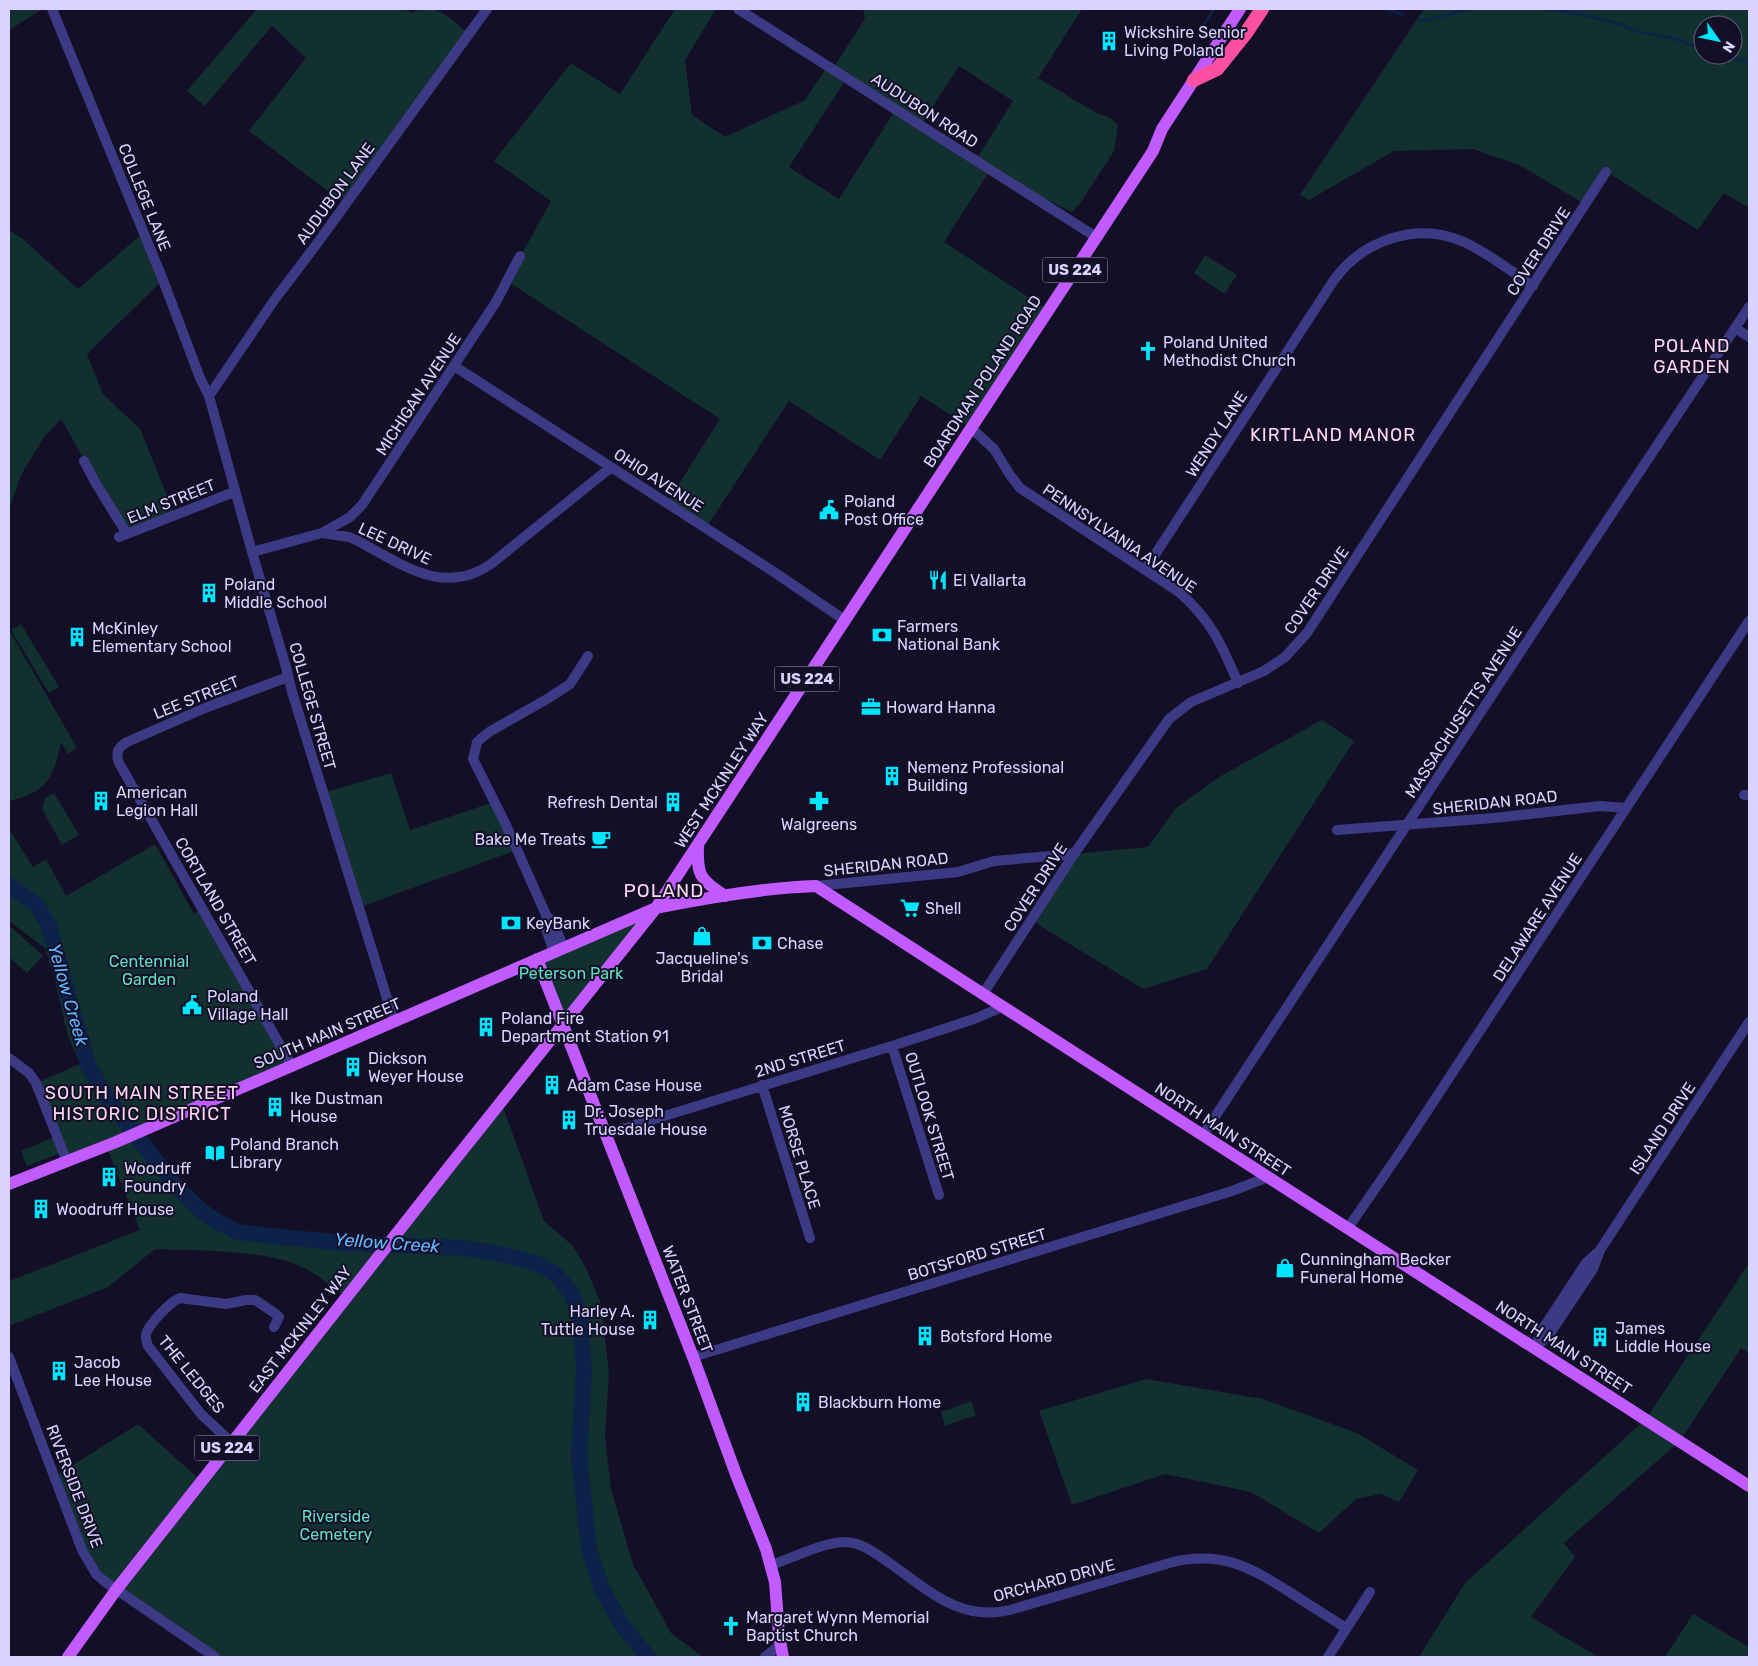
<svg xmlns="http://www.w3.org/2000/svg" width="1758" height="1666" font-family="Rubik,sans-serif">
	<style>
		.green { fill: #12302f; fill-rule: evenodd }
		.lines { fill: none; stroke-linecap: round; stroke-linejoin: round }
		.stream { stroke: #0c2248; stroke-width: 2.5 }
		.river { stroke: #0c2248; stroke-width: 16 }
		.minor { stroke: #3d3a85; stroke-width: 10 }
		.major { stroke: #c25bff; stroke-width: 12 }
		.highway { stroke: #ff4fa3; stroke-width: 14 }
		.labels { text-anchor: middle; stroke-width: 4; stroke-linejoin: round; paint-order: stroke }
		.shield { fill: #130f26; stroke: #9e99be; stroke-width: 1 }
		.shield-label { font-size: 15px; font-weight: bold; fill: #d9d4ff }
		.poi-label { font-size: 16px; fill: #d9d4ff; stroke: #130f26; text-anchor: start }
		.street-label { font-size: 16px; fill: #d9d4ff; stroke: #130f26 }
		.park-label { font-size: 16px; fill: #5fe0c0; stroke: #130f26 }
		.neighbourhood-label { font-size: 18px; letter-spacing: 1px; fill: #ffd6f0; stroke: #130f26 }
		.water-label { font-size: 18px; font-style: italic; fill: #62b6ff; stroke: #130f26 }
		.quarter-label { font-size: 19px; letter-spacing: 1px; fill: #ffd6f0; stroke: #130f26 }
	</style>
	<rect width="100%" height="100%" fill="#130f26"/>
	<path class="green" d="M9,9H43L9,30Z
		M257,9H405L411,13C434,0 452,19 469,34L346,205L249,131L306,58L272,26L205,106L187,91Z
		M675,9H716L685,60L692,115L725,137L805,100L828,65L833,68L865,19L863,9H1082L1038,78L1093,111L1110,118L1118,125L1114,151L1081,202L1072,212L1006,180L990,170L944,242L1048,310L971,428L921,396L880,460L789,401L706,528L667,503L720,419L507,281L551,201L494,161L571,63L620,94ZM959,66L1013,101L976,160L921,125ZM847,78L896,109L839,199L789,167Z
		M1424,9H1749V208L1724,193L1698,230L1607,172L1586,205L1521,166L1473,149L1394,151L1309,200L1300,195ZM1703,25H1733V55H1703Z
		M9,230L24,240L78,289L143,233L163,280L87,354L103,394L140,429L175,515L127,534L61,419L44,437L21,475L9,509Z
		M1205,255L1237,275L1224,294L1194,273Z
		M21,624L59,687L49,693L11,630Z
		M9,630L77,748L68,754L61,742C54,778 46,793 9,801Z
		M1322,720L1354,741L1207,969L1143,989L1031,920L1074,854L1148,847L1176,808L1219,777Z
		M391,773L410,830L494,802L517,850L360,907L323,793Z
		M54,793L79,835L62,845L42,809L45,798Z
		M9,829L33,867L46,859L66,896L155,844L194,914L203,909L292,1066L136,1133C155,1159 174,1190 199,1209C211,1218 225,1228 239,1232C254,1235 270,1236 285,1238C319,1241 353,1243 388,1245L501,1102L544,1221L573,1246L586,1268L601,1304L609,1374L605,1437L611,1489L633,1564L671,1633L703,1657H215L96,1574L54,1477L138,1424L201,1481L346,1298C333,1288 320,1276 306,1269C271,1249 196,1251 155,1249L108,1287L9,1326V1281L140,1230L106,1146L67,1162L63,1152L27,1166L21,1151L57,1136L36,1083L80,1064L68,1036L53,972L45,948L9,921Z
		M656,908L563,1024L537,959Z
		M9,925L43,956L27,973L9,957Z
		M1749,1263V1353L1741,1348L1680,1441L1564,1543L1575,1557L1531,1617L1598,1657H1419L1465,1583L1646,1419Z
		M1146,1379L1263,1399L1357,1433L1418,1470L1399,1502L1381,1494L1356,1499L1319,1533L1251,1492L1165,1474L1072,1505L1039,1411Z
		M971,1401L976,1415L945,1426L941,1412Z
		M1693,1614L1749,1647V1657H1665Z"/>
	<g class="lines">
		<path class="stream" d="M1387,9L1403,15
			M1546,9L1584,15L1620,24L1639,32L1672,38L1703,49
			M1419,20H1426L1470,9
			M1198,34L1214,9
			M1726,55L1733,59L1749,62"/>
		<path class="river" d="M9,885L37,905L49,926L88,1065L108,1099L174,1184L199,1209L220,1223L238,1232L262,1235L343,1243L464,1248L501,1254L535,1263L556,1274L572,1294L580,1317L584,1370L579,1456L589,1549L602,1589L622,1625L648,1657"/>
		<path class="minor" d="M52,9L163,280L200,378L209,396L252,552L286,667L292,692L394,1021
			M738,9L1096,237
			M1735,328L1749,337
			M454,366L774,572L846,621
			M209,396L275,299L316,245L487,9
			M971,428L994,449L1010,475L1020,488L1179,592C1211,620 1222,645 1238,683
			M84,461L95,482L127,534
			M322,533L350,517L362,505L496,302L520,256
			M119,537L234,492
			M252,552L322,533L349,537L358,541C402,564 443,597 491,564L610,468
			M1145,570L1334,280C1363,240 1417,221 1464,242C1488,253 1511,271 1533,286
			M288,677L205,708L127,742C118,748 115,752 119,763L292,1066
			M1744,795H1749
			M1337,830L1494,818L1600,806L1626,808
			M816,886L958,872L994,861L1074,854
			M547,917L544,923L554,952
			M564,948L552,920L547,917L506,825L473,759L477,742L489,732L547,699L570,684L588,656
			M983,994L1074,854L1169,719L1191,702L1264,671L1285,657L1307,633L1606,172
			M892,1046L939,1195
			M9,1058L29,1073L36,1083L67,1162
			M762,1085L810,1238
			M606,1134L892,1046L974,1019L1002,1007
			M1203,1135L1561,590L1749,307
			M1348,1228L1401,1151L1749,621
			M1536,1345L1542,1330L1586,1263L1597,1253
			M1535,1348L1549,1335L1593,1269L1600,1250L1749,1022
			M9,1357L82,1550L96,1574L104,1581L215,1657
			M693,1357L1232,1191L1268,1177
			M232,1443L201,1414L148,1346C147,1342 145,1338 146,1334C149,1324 171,1301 180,1298L226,1304L246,1300H255L276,1314L279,1317L274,1327
			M771,1565C793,1558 821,1543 844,1542C861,1542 874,1552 888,1562C927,1589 959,1622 1010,1610L1173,1562C1223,1551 1250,1567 1291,1593C1310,1605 1328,1617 1346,1628
			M765,1657L781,1644
			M1328,1657L1370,1592"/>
		<path class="major" d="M698,844C697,876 699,878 725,896
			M537,959L693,1357L737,1477L766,1549L775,1582L779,1635L783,1657
			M9,1184L116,1142L656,908C709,897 763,888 816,886L983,994L1749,1486
			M68,1657L116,1590L453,1162L656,908L1153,151L1162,129L1240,9"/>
		<path class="highway" d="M1194,80L1217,69L1246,33L1262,9"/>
	</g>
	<defs>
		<symbol id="building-bare" viewBox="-9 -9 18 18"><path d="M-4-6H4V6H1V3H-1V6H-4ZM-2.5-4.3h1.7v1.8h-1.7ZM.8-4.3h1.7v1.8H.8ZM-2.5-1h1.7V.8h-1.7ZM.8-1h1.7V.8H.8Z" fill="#00e5ff" stroke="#130f26" stroke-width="2.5" paint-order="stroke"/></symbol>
		<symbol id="church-bare" viewBox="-9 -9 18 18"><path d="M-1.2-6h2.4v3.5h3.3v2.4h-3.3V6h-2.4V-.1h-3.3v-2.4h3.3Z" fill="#00e5ff" stroke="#130f26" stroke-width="2.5" paint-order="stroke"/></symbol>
		<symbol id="civic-bare" viewBox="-9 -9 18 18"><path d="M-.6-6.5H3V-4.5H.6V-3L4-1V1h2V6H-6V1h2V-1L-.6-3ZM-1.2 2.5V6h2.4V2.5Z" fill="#00e5ff" stroke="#130f26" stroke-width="2.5" paint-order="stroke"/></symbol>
		<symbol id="restaurant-bare" viewBox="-9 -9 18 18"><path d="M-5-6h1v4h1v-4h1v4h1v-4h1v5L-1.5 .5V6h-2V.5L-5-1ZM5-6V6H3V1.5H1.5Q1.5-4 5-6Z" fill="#00e5ff" stroke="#130f26" stroke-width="2.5" paint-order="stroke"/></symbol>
		<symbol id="bank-bare" viewBox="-9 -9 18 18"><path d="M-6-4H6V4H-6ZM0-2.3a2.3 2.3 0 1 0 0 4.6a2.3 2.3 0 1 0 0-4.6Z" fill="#00e5ff" stroke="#130f26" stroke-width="2.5" paint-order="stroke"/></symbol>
		<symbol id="office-bare" viewBox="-9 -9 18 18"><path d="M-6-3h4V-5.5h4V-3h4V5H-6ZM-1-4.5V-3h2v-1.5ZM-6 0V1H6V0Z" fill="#00e5ff" stroke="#130f26" stroke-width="2.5" paint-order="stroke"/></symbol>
		<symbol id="pharmacy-bare" viewBox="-9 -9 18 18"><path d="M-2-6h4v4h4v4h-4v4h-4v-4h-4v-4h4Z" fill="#00e5ff" stroke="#130f26" stroke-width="2.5" paint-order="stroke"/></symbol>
		<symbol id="cafe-bare" viewBox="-9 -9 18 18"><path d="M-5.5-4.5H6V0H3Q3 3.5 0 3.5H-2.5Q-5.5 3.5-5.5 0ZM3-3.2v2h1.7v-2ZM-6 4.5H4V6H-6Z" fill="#00e5ff" stroke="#130f26" stroke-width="2.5" paint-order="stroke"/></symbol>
		<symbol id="supermarket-bare" viewBox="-9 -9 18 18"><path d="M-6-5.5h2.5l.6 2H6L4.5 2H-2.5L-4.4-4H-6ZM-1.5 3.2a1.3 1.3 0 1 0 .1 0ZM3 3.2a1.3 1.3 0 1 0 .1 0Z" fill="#00e5ff" stroke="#130f26" stroke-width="2.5" paint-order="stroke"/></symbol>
		<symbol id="shop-bare" viewBox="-9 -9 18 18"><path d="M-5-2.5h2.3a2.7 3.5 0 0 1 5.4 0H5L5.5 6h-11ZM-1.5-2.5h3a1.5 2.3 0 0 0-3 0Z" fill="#00e5ff" stroke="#130f26" stroke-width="2.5" paint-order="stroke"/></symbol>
		<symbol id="library-bare" viewBox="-9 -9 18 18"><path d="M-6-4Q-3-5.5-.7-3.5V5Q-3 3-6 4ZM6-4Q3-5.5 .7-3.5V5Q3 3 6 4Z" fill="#00e5ff" stroke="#130f26" stroke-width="2.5" paint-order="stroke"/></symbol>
	</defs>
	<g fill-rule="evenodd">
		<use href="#building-bare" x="1095" y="27" width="28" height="28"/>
		<use href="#church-bare" x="1134" y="337" width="28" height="28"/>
		<use href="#civic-bare" x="815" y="496" width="28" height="28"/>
		<use href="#restaurant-bare" x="924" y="566" width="28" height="28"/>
		<use href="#building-bare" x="195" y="579" width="28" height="28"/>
		<use href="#bank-bare" x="868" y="621" width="28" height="28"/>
		<use href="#building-bare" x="63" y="623" width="28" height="28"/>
		<use href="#office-bare" x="857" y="693" width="28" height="28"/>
		<use href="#building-bare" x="878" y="762" width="28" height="28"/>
		<use href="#building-bare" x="87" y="787" width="28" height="28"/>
		<use href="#pharmacy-bare" x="805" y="787" width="28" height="28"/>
		<use href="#building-bare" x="659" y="788" width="28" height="28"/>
		<use href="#cafe-bare" x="587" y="825" width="28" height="28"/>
		<use href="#supermarket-bare" x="896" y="894" width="28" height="28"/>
		<use href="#bank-bare" x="497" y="909" width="28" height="28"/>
		<use href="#shop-bare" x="688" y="922" width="28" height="28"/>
		<use href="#bank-bare" x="748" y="929" width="28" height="28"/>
		<use href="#civic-bare" x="178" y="991" width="28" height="28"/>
		<use href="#building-bare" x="472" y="1013" width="28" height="28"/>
		<use href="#building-bare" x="339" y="1053" width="28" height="28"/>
		<use href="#building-bare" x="538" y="1071" width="28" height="28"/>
		<use href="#building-bare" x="261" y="1093" width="28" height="28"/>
		<use href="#building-bare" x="555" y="1106" width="28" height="28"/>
		<use href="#library-bare" x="201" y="1139" width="28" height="28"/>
		<use href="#building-bare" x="95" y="1163" width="28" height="28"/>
		<use href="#building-bare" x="27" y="1195" width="28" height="28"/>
		<use href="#shop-bare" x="1271" y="1254" width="28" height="28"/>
		<use href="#building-bare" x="636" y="1306" width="28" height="28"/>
		<use href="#building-bare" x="911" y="1322" width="28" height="28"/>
		<use href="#building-bare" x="1586" y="1323" width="28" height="28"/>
		<use href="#building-bare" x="45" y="1357" width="28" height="28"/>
		<use href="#building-bare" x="789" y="1388" width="28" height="28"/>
		<use href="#church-bare" x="717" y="1612" width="28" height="28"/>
	</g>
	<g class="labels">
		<g class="shield">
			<rect x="1042.5" y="257.5" width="65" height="25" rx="4"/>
			<rect x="774.5" y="666.5" width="65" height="25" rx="4"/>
			<rect x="194.5" y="1435.5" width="65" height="25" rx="4"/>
		</g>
		<g class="shield-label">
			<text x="1075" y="275">US 224</text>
			<text x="807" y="684">US 224</text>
			<text x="227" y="1453">US 224</text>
		</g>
		<g class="poi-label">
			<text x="1124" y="38">Wickshire Senior<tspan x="1124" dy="18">Living Poland</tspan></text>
			<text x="1163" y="348">Poland United<tspan x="1163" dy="18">Methodist Church</tspan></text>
			<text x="844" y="507">Poland<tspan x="844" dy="18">Post Office</tspan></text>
			<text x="953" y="586">El Vallarta</text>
			<text x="224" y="590">Poland<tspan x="224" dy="18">Middle School</tspan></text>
			<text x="897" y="632">Farmers<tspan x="897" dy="18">National Bank</tspan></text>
			<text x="92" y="634">McKinley<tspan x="92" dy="18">Elementary School</tspan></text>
			<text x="886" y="713">Howard Hanna</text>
			<text x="907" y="773">Nemenz Professional<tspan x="907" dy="18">Building</tspan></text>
			<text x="116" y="798">American<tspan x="116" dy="18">Legion Hall</tspan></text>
			<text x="658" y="808" text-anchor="end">Refresh Dental</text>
			<text x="819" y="830" text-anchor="middle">Walgreens</text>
			<text x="586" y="845" text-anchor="end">Bake Me Treats</text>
			<text x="925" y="914">Shell</text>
			<text x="526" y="929">KeyBank</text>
			<text x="777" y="949">Chase</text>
			<text x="702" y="964" text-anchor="middle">Jacqueline's<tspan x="702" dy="18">Bridal</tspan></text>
			<text x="207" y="1002">Poland<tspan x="207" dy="18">Village Hall</tspan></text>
			<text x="501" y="1024">Poland Fire<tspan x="501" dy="18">Department Station 91</tspan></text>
			<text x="368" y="1064">Dickson<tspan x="368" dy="18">Weyer House</tspan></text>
			<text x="567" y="1091">Adam Case House</text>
			<text x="290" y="1104">Ike Dustman<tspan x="290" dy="18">House</tspan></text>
			<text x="584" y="1117">Dr. Joseph<tspan x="584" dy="18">Truesdale House</tspan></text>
			<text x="230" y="1150">Poland Branch<tspan x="230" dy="18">Library</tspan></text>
			<text x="124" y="1174">Woodruff<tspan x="124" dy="18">Foundry</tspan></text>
			<text x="56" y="1215">Woodruff House</text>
			<text x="1300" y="1265">Cunningham Becker<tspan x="1300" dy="18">Funeral Home</tspan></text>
			<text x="635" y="1317" text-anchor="end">Harley A.<tspan x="635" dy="18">Tuttle House</tspan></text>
			<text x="1615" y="1334">James<tspan x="1615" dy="18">Liddle House</tspan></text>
			<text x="940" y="1342">Botsford Home</text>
			<text x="74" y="1368">Jacob<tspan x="74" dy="18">Lee House</tspan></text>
			<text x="818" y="1408">Blackburn Home</text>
			<text x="746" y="1623">Margaret Wynn Memorial<tspan x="746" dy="18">Baptist Church</tspan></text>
		</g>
		<g class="street-label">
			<text transform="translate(925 110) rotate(33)" y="6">AUDUBON ROAD</text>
			<text transform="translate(335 193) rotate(-54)" y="6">AUDUBON LANE</text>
			<text transform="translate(145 197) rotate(68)" y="6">COLLEGE LANE</text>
			<text transform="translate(1538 251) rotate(-57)" y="6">COVER DRIVE</text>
			<text transform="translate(982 381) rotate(-57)" y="6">BOARDMAN POLAND ROAD</text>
			<text transform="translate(418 394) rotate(-57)" y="6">MICHIGAN AVENUE</text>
			<text transform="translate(1216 434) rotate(-57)" y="6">WENDY LANE</text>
			<text transform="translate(659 480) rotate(33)" y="6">OHIO AVENUE</text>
			<text transform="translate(171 501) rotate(-22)" y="6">ELM STREET</text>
			<text transform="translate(1120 538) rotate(34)" y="6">PENNSYLVANIA AVENUE</text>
			<text transform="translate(395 543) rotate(25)" y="6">LEE DRIVE</text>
			<text transform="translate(1316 590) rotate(-56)" y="6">COVER DRIVE</text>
			<text transform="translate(196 697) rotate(-22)" y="6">LEE STREET</text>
			<text transform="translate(313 706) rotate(74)" y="6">COLLEGE STREET</text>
			<text transform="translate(1463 712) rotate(-57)" y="6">MASSACHUSETTS AVENUE</text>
			<text transform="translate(721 780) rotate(-57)" y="6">WEST MCKINLEY WAY</text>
			<text transform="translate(1495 802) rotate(-6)" y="6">SHERIDAN ROAD</text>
			<text transform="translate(886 864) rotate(-6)" y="6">SHERIDAN ROAD</text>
			<text transform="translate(1035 887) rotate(-57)" y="6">COVER DRIVE</text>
			<text transform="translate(216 901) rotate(60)" y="6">CORTLAND STREET</text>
			<text transform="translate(1537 917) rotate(-57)" y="6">DELAWARE AVENUE</text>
			<text transform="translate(327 1033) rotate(-23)" y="6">SOUTH MAIN STREET</text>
			<text transform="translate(800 1058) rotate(-17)" y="6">2ND STREET</text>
			<text transform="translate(930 1116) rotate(73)" y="6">OUTLOOK STREET</text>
			<text transform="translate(1662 1128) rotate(-57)" y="6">ISLAND DRIVE</text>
			<text transform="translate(1223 1129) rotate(33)" y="6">NORTH MAIN STREET</text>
			<text transform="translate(800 1157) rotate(73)" y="6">MORSE PLACE</text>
			<text transform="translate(977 1254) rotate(-17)" y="6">BOTSFORD STREET</text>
			<text transform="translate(688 1299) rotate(69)" y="6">WATER STREET</text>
			<text transform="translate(300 1329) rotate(-52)" y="6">EAST MCKINLEY WAY</text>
			<text transform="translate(1564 1347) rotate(33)" y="6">NORTH MAIN STREET</text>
			<text transform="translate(192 1374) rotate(51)" y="6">THE LEDGES</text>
			<text transform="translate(75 1486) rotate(69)" y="6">RIVERSIDE DRIVE</text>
			<text transform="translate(1054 1580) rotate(-15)" y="6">ORCHARD DRIVE</text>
		</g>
		<g class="park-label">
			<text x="149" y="967">Centennial<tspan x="149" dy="18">Garden</tspan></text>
			<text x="571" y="979">Peterson Park</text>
			<text x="336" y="1522">Riverside<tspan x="336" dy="18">Cemetery</tspan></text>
		</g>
		<g class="neighbourhood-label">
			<text x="1692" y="352">POLAND<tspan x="1692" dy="21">GARDEN</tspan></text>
			<text x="1333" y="441">KIRTLAND MANOR</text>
			<text x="142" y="1099">SOUTH MAIN STREET<tspan x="142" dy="21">HISTORIC DISTRICT</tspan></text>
		</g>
		<g class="water-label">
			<text transform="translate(68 995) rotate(74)" y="6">Yellow Creek</text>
			<text transform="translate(387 1243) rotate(4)" y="6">Yellow Creek</text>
		</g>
		<g class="quarter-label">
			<text x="664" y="897">POLAND</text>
		</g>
	</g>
	<rect width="1758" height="1666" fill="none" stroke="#d9d4ff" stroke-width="20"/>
	<g transform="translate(1718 40) rotate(123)"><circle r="24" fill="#130f26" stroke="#625e7d"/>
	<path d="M0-4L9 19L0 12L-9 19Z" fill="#00e5ff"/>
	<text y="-8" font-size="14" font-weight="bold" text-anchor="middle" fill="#d9d4ff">N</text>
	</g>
</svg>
